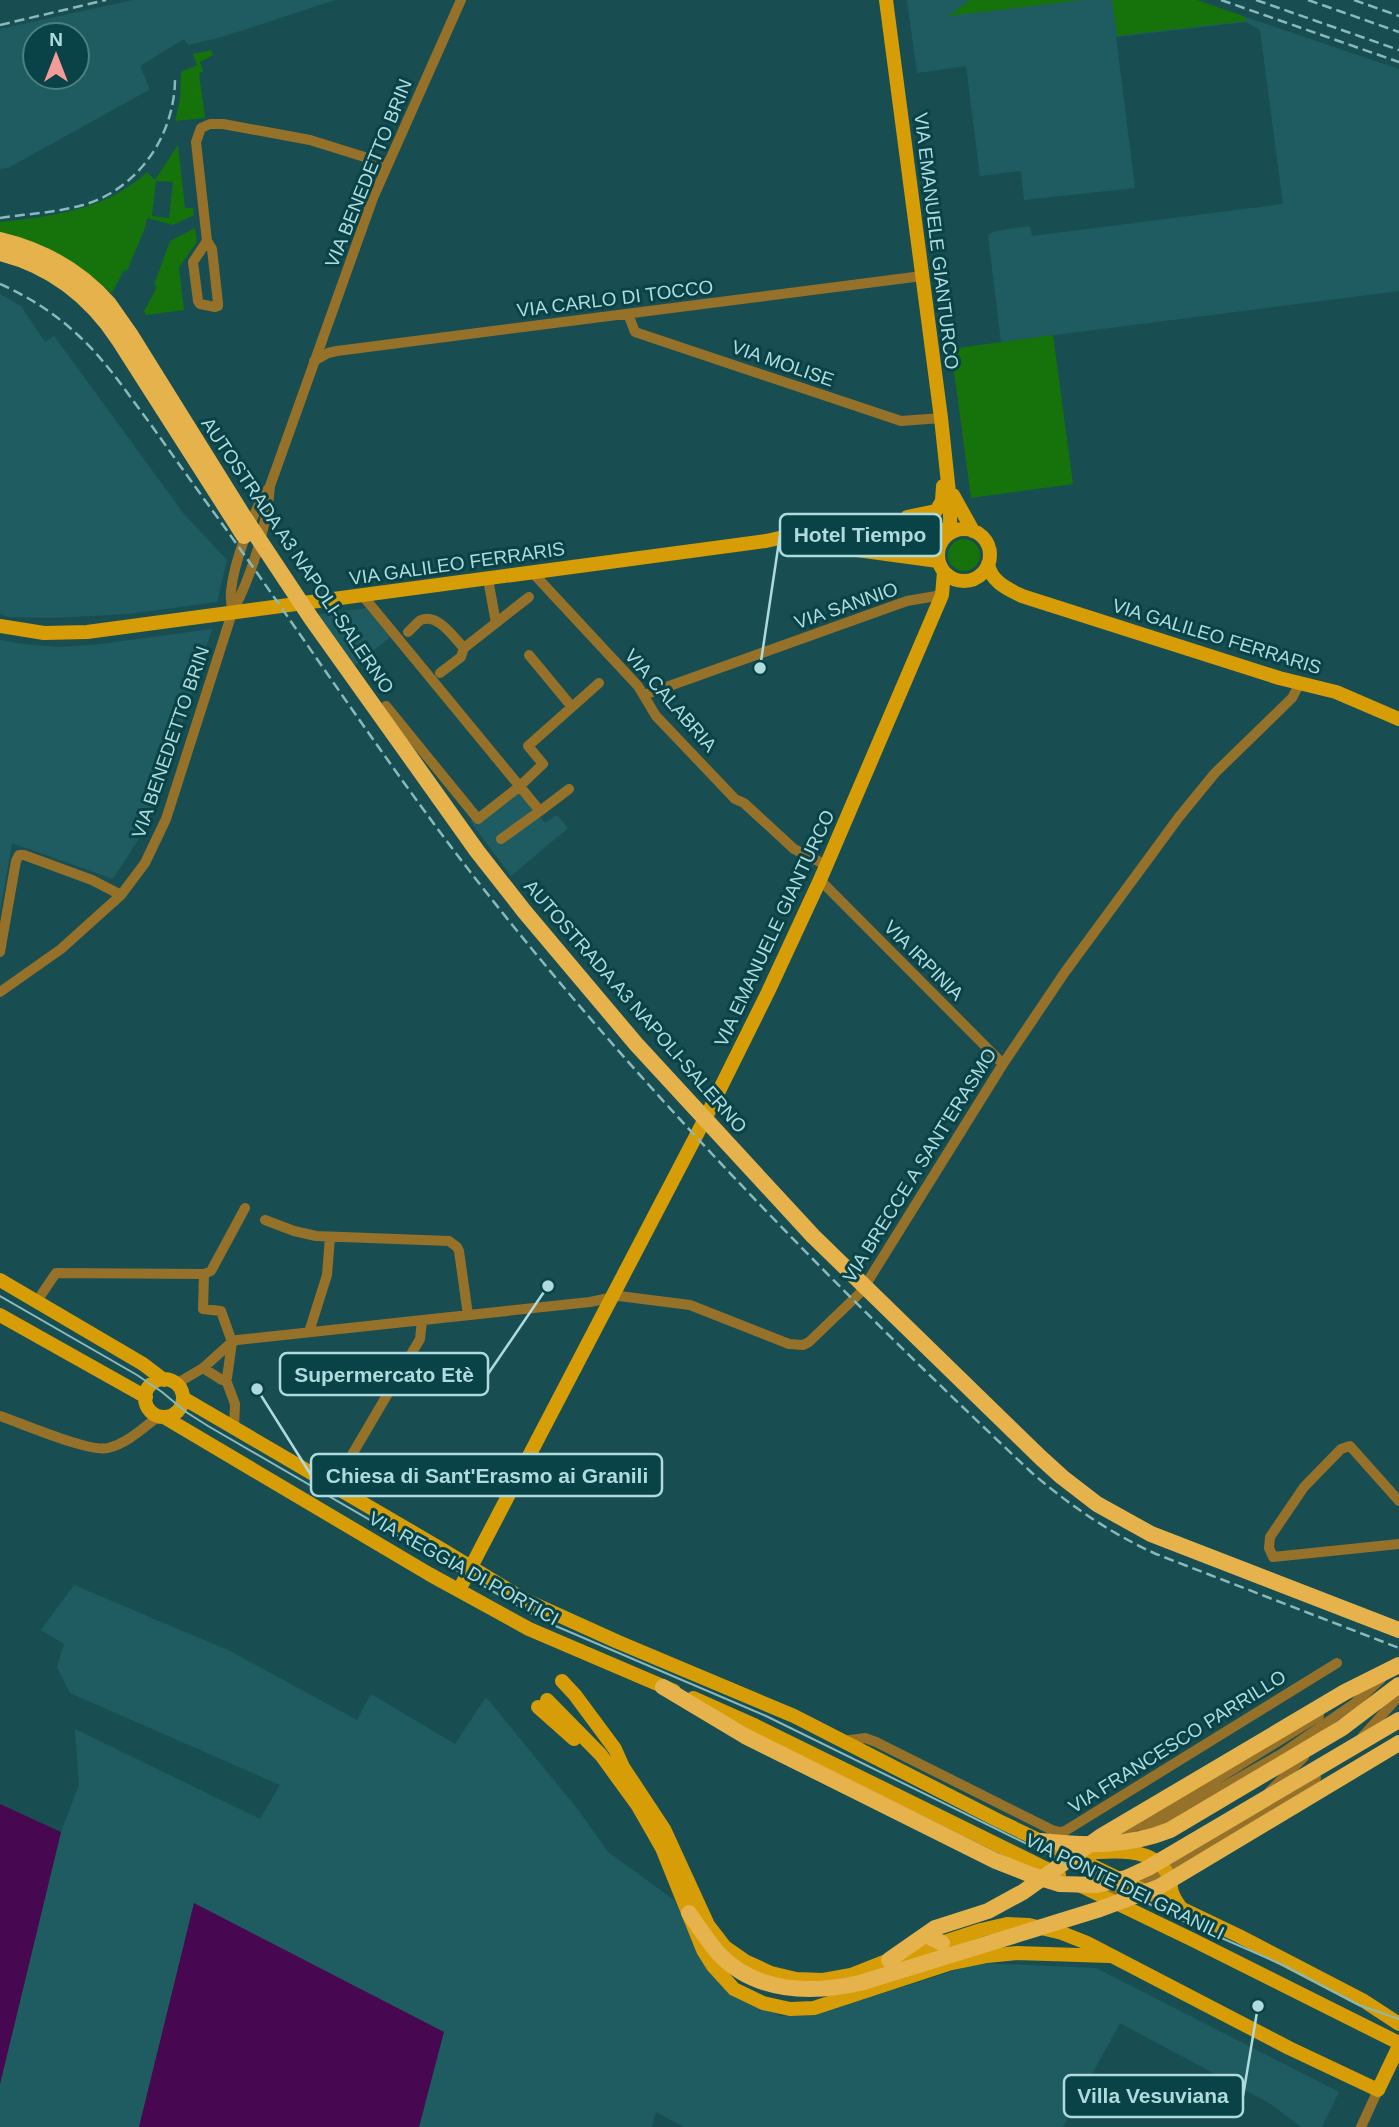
<svg xmlns="http://www.w3.org/2000/svg" width="1399" height="2127" font-family="Helvetica,sans-serif">
	<style>
		.built { fill: #1f5c61; fill-rule: evenodd }
		.grass { fill: #16720a; fill-rule: evenodd }
		.water { fill: #470851 }
		.lines { fill: none; stroke-linecap: round; stroke-linejoin: round }
		.minor { stroke: #957129; stroke-width: 10 }
		.major { stroke: #d69d07; stroke-width: 14 }
		.highway { stroke: #e5b24b; stroke-width: 16 }
		.tram { stroke: #8ab9bc; stroke-width: 2 }
		.rail { stroke: #8ab9bc; stroke-width: 2.5; stroke-dasharray: 10 5; stroke-linecap: butt }
		.labels { text-anchor: middle; stroke-width: 6; stroke-linejoin: round; paint-order: stroke }
		.street-label { font-size: 19px; fill: #afdbde; stroke: #094347 }
		.leader { fill: none; stroke: #afdbde; stroke-width: 2.5 }
		.callout-dot { fill: #afdbde; stroke: #094347; stroke-width: 2.5 }
		.callout { fill: #094347; stroke: #afdbde; stroke-width: 2.5 }
		.callout-label { font-size: 21px; text-anchor: middle; font-weight: bold; fill: #afdbde }
	</style>
	<rect width="100%" height="100%" fill="#184e51"/>
	<path class="built" d="M133,0H335L222,37L188,45L184,39L140,66L149,87V90L8,168L0,169V29ZM35,35H77V77H35Z
		M907,0H1195L1399,69V291L1001,342L988,235L996,231L1030,226L1032,236L1283,204L1260,30L1246,22L1116,37L1135,188L1024,200L1021,171L980,176L966,66L917,73Z
		M0,294L21,306L45,342L54,336L184,514L227,560L217,602L128,614L53,618L8,617L0,614Z
		M366,608L390,637L352,668L312,615Z
		M212,629L158,800L145,829L113,879L12,843L0,912V640L23,644L57,647L93,645Z
		M513,786L545,823L557,815L568,828L511,876L470,821Z
		M74,1585L230,1651L357,1720L371,1694L455,1744L486,1697L579,1811L608,1852L674,1900L701,1956L732,1994L781,2016L827,2011L978,1963L1096,1968L1339,2092L1322,2127H1301L1269,2103L1120,2023L1063,2127H684L656,2112L652,2127H419L443,2032L194,1904L139,2127H0V2084L61,1832L79,1785L75,1729L260,1819L280,1785L70,1693L57,1667L64,1644L41,1630Z"/>
	<path class="grass" d="M970,0H1083L948,16Z
		M1112,0H1197L1246,17L1245,21L1117,36Z
		M211,50L213,55L200,62L203,72L199,73L205,118L175,121L180,99L181,72L197,65L193,54Z
		M178,145L185,208H193L194,215L173,225L147,218L145,228L127,271L124,270L112,293C92,282 78,264 58,254C40,243 20,239 0,234V222C53,216 107,210 147,172L155,180ZM156,181L173,182L169,218L152,216Z
		M195,228L197,242L179,267L184,310L146,315L144,311L157,287L154,285L170,241Z
		M1053,335L1073,484L971,498L951,349Z
		M948 555a16 16 0 1 1 32 0a16 16 0 1 1-32 0Z"/>
	<path class="water" d="M0,1804L61,1832L0,2084Z
		M194,1903L444,2032L419,2127H139Z"/>
	<g class="lines">
		<path class="minor" d="M207,241L193,262L198,301L200,304L215,307L218,306V303L212,249L207,241L196,142L201,128L210,124H223L310,140L387,164
			M628,314L635,332L901,421L941,418
			M314,361L328,353L337,351L922,276
			M532,572L638,686L656,716L735,799L744,803L794,849L826,865
			M488,579L496,623
			M363,596L540,811L501,839
			M232,613C251,577 267,527 270,486L373,198L461,0
			M408,632C412,629 417,622 421,620C438,613 454,638 464,648
			M529,655L572,707
			M440,673L461,657L464,648L529,597
			M644,695L907,601L942,595
			M386,706L478,819L520,786L543,764L528,746L599,683
			M540,811L569,789
			M820,880L1003,1064
			M0,952L16,861L19,855H24L92,880L121,895
			M0,992L61,949L121,895L145,863L166,819L232,613C232,606 230,598 231,591C234,562 252,513 268,489
			M265,1220L294,1231L316,1236L449,1241L457,1247L459,1251L468,1315
			M37,1301L56,1273L204,1274
			M309,1332L327,1275L330,1237
			M203,1368L222,1380L227,1378L232,1342L221,1311L203,1309L204,1274L211,1271L245,1208
			M226,1380L235,1404L234,1429
			M176,1384L203,1368L232,1342L237,1340L590,1302L619,1296L690,1305L789,1344L803,1345L809,1342L860,1293L868,1281L1003,1064L1065,972L1179,817L1215,773L1292,698L1300,683
			M0,1416C21,1423 90,1453 108,1448C128,1443 143,1428 159,1416
			M333,1487L420,1339L422,1321
			M1399,1501L1350,1446L1341,1449L1304,1487L1270,1537L1269,1548L1273,1557L1399,1544
			M1362,1737L1399,1696
			M843,1741L865,1738L876,1742L1052,1830L1060,1832L1065,1831L1337,1663
			M1269,1792L1304,1757
			M1115,1833L1127,1830L1159,1815L1319,1716
			M1143,1833L1281,1754L1355,1703L1381,1679
			M1094,1892L1116,1890L1152,1879L1316,1778
			M1361,2127L1378,2090"/>
		<path class="major" d="M953,495L973,531
			M907,517L936,511L942,501L943,486
			M938 555a26 26 0 1 1 52 0a26 26 0 1 1-52 0Z
			M803,536L822,538L857,550L938,561
			M988,564C991,582 1008,589 1022,596L1279,678L1336,692L1399,719
			M0,626L44,633L87,632L766,541L824,528L851,527L898,520L923,523L950,533V502L941,418L886,0
			M0,1280L143,1364L164,1380
			M0,1315L146,1397
			M145 1398a19 19 0 1 1 38 0a19 19 0 1 1-38 0Z
			M183,1398L443,1550L525,1600L618,1642L794,1716L999,1821L1239,1936L1364,2001L1399,2024
			M164,1417L429,1574L529,1629L674,1691
			M459,1590L707,1115L768,992L820,880L942,595L944,572
			M562,1681L575,1695L615,1749L623,1767L664,1829L708,1925L725,1947L745,1961L771,1973L796,1979L823,1980L851,1975L889,1960L981,1930L1007,1924L1029,1925L1062,1933L1087,1943L1289,2048L1378,2090L1399,2046
			M693,1698L756,1726L1059,1875
			M547,1700L601,1755L638,1806L662,1848L703,1950L713,1966L734,1989L763,2003L790,2009L814,2008L948,1964L987,1956L1017,1953L1109,1956
			M538,1707L574,1739
			M1076,1854C1105,1851 1155,1844 1169,1877C1170,1879 1171,1887 1171,1888C1172,1896 1176,1901 1181,1908
			M1077,1884L1193,1940L1399,2043"/>
		<path class="highway" d="M0,240C42,250 80,271 109,304L130,334L244,517L311,618L477,851L524,911L636,1044L813,1236L1040,1457L1062,1477L1097,1504L1151,1534L1399,1630
			M0,253C52,266 90,296 119,340L244,536
			M663,1687L745,1736L996,1861L1034,1876L1060,1884L1097,1885L1126,1878L1148,1868L1399,1720
			M1041,1841C1085,1846 1128,1847 1170,1830L1342,1728L1399,1685
			M689,1913C698,1926 707,1940 718,1953C755,1993 811,1994 860,1983L1100,1909L1159,1887L1399,1743
			M935,1928L932,1933V1938L942,1943
			M889,1960L935,1928L988,1911L1023,1892L1100,1837L1345,1692L1399,1665"/>
		<path class="tram" d="M0,1296L137,1375L162,1392L186,1412L208,1426L544,1621L766,1716L1192,1925L1283,1965L1359,2005L1399,2019"/>
		<path class="rail" d="M1221,0L1399,62
			M1256,0L1399,50
			M1308,0L1399,32
			M1354,0L1399,16
			M0,25L106,0
			M0,218C25,214 51,213 75,207C136,194 176,136 175,76
			M0,284C29,297 56,314 79,336C106,361 127,393 149,422C174,457 198,491 223,525C310,646 391,771 482,887C648,1098 836,1288 1031,1472C1069,1505 1110,1533 1156,1554L1399,1648"/>
	</g>
	<g class="labels">
		<g class="street-label">
			<text transform="translate(368 173) rotate(-68)" y="7">VIA BENEDETTO BRIN</text>
			<text transform="translate(937 241) rotate(83)" y="7">VIA EMANUELE GIANTURCO</text>
			<text transform="translate(615 298) rotate(-7)" y="7">VIA CARLO DI TOCCO</text>
			<text transform="translate(783 363) rotate(19)" y="7">VIA MOLISE</text>
			<text transform="translate(298 555) rotate(56)" y="7">AUTOSTRADA A3 NAPOLI-SALERNO</text>
			<text transform="translate(457 563) rotate(-8)" y="7">VIA GALILEO FERRARIS</text>
			<text transform="translate(846 605) rotate(-19)" y="7">VIA SANNIO</text>
			<text transform="translate(1217 636) rotate(17)" y="7">VIA GALILEO FERRARIS</text>
			<text transform="translate(671 700) rotate(49)" y="7">VIA CALABRIA</text>
			<text transform="translate(170 742) rotate(-71)" y="7">VIA BENEDETTO BRIN</text>
			<text transform="translate(774 928) rotate(-65)" y="7">VIA EMANUELE GIANTURCO</text>
			<text transform="translate(924 960) rotate(45)" y="7">VIA IRPINIA</text>
			<text transform="translate(636 1006) rotate(49)" y="7">AUTOSTRADA A3 NAPOLI-SALERNO</text>
			<text transform="translate(919 1165) rotate(-58)" y="7">VIA BRECCE A SANT'ERASMO</text>
			<text transform="translate(464 1568) rotate(29)" y="7">VIA REGGIA DI PORTICI</text>
			<text transform="translate(1177 1741) rotate(-32)" y="7">VIA FRANCESCO PARRILLO</text>
			<text transform="translate(1125 1886) rotate(26)" y="7">VIA PONTE DEI GRANILI</text>
		</g>
	</g>
	<path class="leader" d="M760 668L780 535M548 1286L488 1374M257 1389L311 1475M1258 2006L1243 2096"/>
	<g class="callout-dot">
		<circle cx="760" cy="668" r="7"/>
		<circle cx="548" cy="1286" r="7"/>
		<circle cx="257" cy="1389" r="7"/>
		<circle cx="1258" cy="2006" r="7"/>
	</g>
	<g class="callout">
		<rect x="780" y="514" width="161" height="42" rx="7"/>
		<rect x="280" y="1353" width="208" height="42" rx="7"/>
		<rect x="311" y="1454" width="351" height="42" rx="7"/>
		<rect x="1064" y="2075" width="179" height="42" rx="7"/>
	</g>
	<g class="callout-label">
		<text x="860" y="542">Hotel Tiempo</text>
		<text x="384" y="1382">Supermercato Etè</text>
		<text x="487" y="1483">Chiesa di Sant'Erasmo ai Granili</text>
		<text x="1153" y="2103">Villa Vesuviana</text>
	</g>
	<g transform="translate(56 56)"><circle r="33" fill="#094347" stroke="#4b8083" stroke-width="2"/>
	<path d="M0-5L12 26L0 18L-12 26Z" fill="#f59b98"/>
	<text y="-10" font-size="19" font-weight="bold" text-anchor="middle" fill="#afdbde">N</text>
	</g>
</svg>
